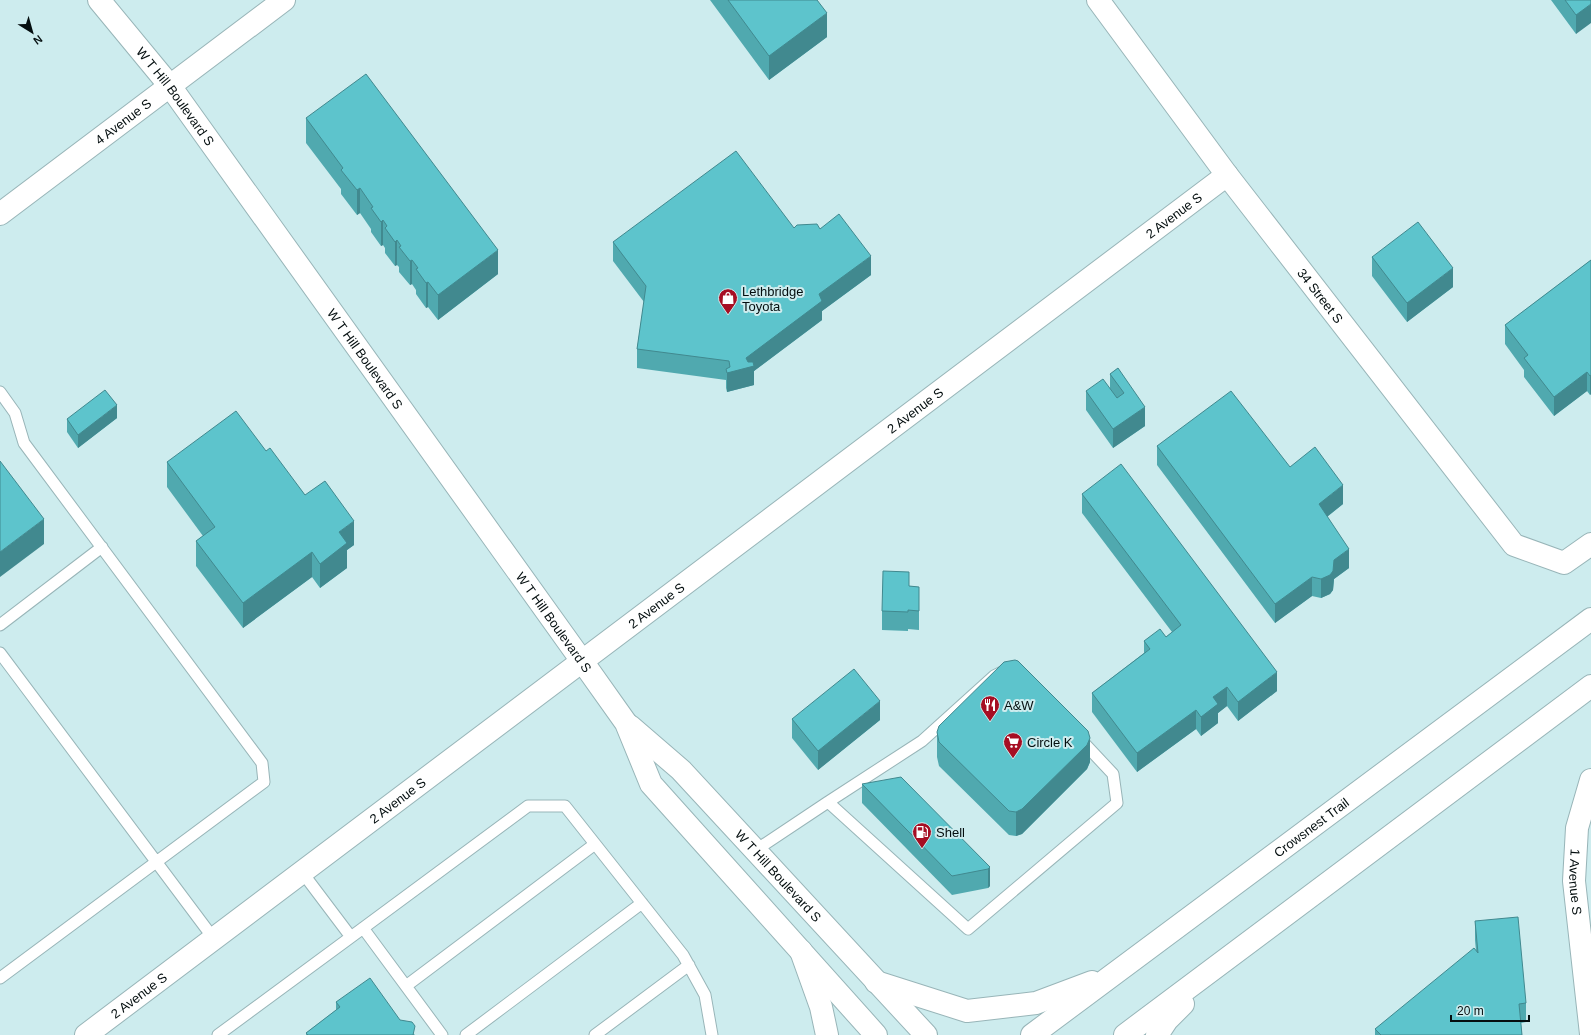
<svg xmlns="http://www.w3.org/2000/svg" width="1591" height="1035" font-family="Helvetica,sans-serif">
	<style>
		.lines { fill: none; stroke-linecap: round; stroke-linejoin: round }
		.service-casing { stroke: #98b5b8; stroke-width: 13 }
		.minor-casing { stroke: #98b5b8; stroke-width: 24 }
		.tertiary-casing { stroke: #98b5b8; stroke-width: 24 }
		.trunk-casing { stroke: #98b5b8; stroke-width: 24 }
		.service { stroke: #fff; stroke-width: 11 }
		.minor { stroke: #fff; stroke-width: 22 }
		.tertiary { stroke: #fff; stroke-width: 22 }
		.trunk { stroke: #fff; stroke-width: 22 }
		.wall { fill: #50a9af }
		.shaded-wall { fill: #41898f }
		.building { fill: #5dc4cc; stroke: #41898f }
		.labels { text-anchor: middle; stroke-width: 4; stroke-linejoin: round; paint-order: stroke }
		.street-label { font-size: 13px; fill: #040e0f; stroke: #cdecee }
		.poi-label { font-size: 13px; fill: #040e0f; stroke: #cdecee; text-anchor: start }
	</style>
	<rect width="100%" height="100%" fill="#cdecee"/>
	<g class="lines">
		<defs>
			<path id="service" d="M0,392L15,413L24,443L262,763L264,782L0,978
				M0,625L102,547
				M0,653L214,939
				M1008,669L1068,726L1113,774L1117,803L968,929L828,802L922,741L994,676Z
				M756,850L828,802
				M302,872L351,937L528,806H565L683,955L705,995L712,1035
				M363,928L442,1035
				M406,986L595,844
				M218,1035L351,937
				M466,1035L642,903
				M595,1035L689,965"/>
			<g id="minor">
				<path id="s1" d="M1098,0L1227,175L1514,545L1564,563L1591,544"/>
				<path id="s2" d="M0,214L284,0"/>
				<path id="s3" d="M1591,780L1577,828L1574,881L1591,1034"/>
				<path id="s4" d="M86,1035L1227,175"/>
			</g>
			<g id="tertiary">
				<path id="s5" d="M99,0L170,86L582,661L626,723L651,784L876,1035"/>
				<path id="s6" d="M630,726L681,770L926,1035"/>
			</g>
			<g id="trunk">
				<path d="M801,951L821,1007L827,1035"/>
				<path d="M876,982L967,1011L1036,1003L1092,982"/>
				<path id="s7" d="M1032,1035L1591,619"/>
				<path d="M1125,1035L1591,686"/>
				<path d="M1157,1035L1167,1020L1183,1004"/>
			</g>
		</defs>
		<use href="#service" class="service-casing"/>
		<use href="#minor" class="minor-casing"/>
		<use href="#tertiary" class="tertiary-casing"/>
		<use href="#trunk" class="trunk-casing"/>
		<use href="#service" class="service"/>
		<use href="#minor" class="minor"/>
		<use href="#tertiary" class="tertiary"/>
		<use href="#trunk" class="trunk"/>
	</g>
	<path class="wall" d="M710,0H817L827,37L769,80Z
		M1551,0H1591L1576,34Z
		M306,118L498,274L438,320L428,307L426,308L416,294V290L412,284L410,285L399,272V267L397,265L395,266L385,253V248L383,245L381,246L371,232V229L360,213L357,215L341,194V189L306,143Z
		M794,228L820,229L871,275L822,311V320L754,371V385L727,392L726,388V380L637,368V349L644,302L613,261V242Z
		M1372,257L1453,287L1407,322L1372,276Z
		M1591,260V394L1590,395L1587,391L1554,416L1524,377V370L1505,344V325Z
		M1118,368L1145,426L1113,448L1086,410V391L1110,388V374Z
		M117,418L78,448L67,432V419Z
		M1157,446L1290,467L1343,504L1327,517L1349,568L1334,579L1333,590L1330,594L1321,598L1312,596L1275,623L1157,465Z
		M266,451L305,495L354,545L347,550V568L320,588L312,577L243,628L196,566V541L203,536L167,487V462Z
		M1082,494L1277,691L1238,721L1227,706L1218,713V723L1201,736L1196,729L1137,772L1092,712V693L1144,653V641L1166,637L1172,632L1082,513Z
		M909,586L919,587V630L908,629V631L882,630V611Z
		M792,719L880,720L818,770L792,738Z
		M937,732L1090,762L1087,769L1022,834L1016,836L1009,835L939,766L937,757Z
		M862,784L990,867V886L988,888L952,895L862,803Z
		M1475,921L1526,1003V1022L1521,1023L1522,1035H1375V1029L1476,951L1475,940Z
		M336,1002L400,1020L415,1035H306V1033L336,1010Z"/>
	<path class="shaded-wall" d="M1591,4V23L1576,34V15Z
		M827,13V37L769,80V56Z
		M360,188V213L357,215V190Z
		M383,220V245L381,246V222Z
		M397,240V265L395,266V242Z
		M498,250V274L438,320V295Z
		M871,256V275L822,311V320L754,371V385L727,392V373L746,358L819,294Z
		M412,260V284L410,285V261Z
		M1453,268V287L1407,322V303Z
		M428,282V307L426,308V283Z
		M1587,372V391L1554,416V397Z
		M1591,375V394L1590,395V376Z
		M117,405V418L78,448V435Z
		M1145,407V426L1113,448V429Z
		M1343,485V504L1319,523V504Z
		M44,519V544L0,577V552Z
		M354,521V545L347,550V568L320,588V564L339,532Z
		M1349,549V568L1334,579L1333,590L1330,594L1321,598V579L1334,560Z
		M312,552V577L243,628V603Z
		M1312,577V596L1275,623V604Z
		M1277,672V691L1238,721V702Z
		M1227,687V706L1218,713V723L1201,736V717L1213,697Z
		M880,701V720L818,770V751Z
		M1196,710V729L1137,772V753Z
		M1090,738V762L1087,769L1022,834L1016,836V812Z
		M990,867V886L988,888V869Z"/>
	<path class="building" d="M728,0H817L827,13L769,56Z
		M1565,0H1591V4L1576,15Z
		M366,74L498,250L438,295L428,282L426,283L416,269L418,268L412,260L410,261L399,247L401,246L397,240L395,242L385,228L387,226L383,220L381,222L371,208L373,207L360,188L357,190L341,170L343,168L306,118Z
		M736,151L794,228L797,225L817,224L820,229L839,214L871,256L819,294L822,301L746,358L748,362H753L754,366L727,373L726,369L730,367L729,361L637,349L646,286L613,242Z
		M1418,222L1453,268L1407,303L1372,257Z
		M1591,260V375L1590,376L1587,372L1554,397L1524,358L1528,355L1505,325Z
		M1118,368L1145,407L1113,429L1086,391L1103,379L1117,398L1124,393L1110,374Z
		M105,390L117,405L78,435L67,419Z
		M1231,391L1290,467L1315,447L1343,485L1319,504L1349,549L1334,560L1333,571L1330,575L1321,579L1312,577L1275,604L1157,446Z
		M236,411L266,451L270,448L305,495L325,481L354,521L339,532L347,543L320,564L312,552L243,603L196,541L215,527L167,462Z
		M0,461L44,519L0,552Z
		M1121,464L1277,672L1238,702L1227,687L1213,697L1218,704L1201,717L1196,710L1137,753L1092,693L1150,649L1144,641L1160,629L1166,637L1181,625L1082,494Z
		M883,571L909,572V586L919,587V611L908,610V612L882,611Z
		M1015,660L1018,661L1088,731L1090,738L1087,745L1022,809L1016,812L1009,811L939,742L937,732L939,726L1004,662Z
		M854,669L880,701L818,751L792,719Z
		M901,777L990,867L988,869L952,876L862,784Z
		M1518,917L1526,1003L1519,1004L1522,1035H1381L1375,1029L1474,948L1478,953L1475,921Z
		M370,978L400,1020L412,1022L415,1026L413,1035H308L306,1033L340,1007L336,1002Z"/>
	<defs>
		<symbol id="shop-pin" viewBox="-11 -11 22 30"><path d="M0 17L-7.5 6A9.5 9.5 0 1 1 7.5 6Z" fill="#a60e23" stroke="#cdecee"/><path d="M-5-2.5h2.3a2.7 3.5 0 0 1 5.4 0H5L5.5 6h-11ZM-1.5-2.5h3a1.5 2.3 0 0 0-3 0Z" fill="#fff"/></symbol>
		<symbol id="restaurant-pin" viewBox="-11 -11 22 30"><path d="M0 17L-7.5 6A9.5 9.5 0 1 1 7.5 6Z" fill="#a60e23" stroke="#cdecee"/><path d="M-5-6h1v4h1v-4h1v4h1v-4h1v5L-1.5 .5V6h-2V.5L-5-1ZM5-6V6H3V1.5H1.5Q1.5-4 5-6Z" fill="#fff"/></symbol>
		<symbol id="supermarket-pin" viewBox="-11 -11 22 30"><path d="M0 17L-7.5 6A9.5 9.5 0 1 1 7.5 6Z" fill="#a60e23" stroke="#cdecee"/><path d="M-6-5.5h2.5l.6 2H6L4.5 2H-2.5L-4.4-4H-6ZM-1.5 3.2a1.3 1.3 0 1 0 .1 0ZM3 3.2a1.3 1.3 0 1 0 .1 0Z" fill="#fff"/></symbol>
		<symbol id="fuel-pin" viewBox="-11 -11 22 30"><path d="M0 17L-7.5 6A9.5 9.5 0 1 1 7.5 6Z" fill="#a60e23" stroke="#cdecee"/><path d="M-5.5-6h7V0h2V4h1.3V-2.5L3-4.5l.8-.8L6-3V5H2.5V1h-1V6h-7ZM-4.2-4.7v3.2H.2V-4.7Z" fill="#fff"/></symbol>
	</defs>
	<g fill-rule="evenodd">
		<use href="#shop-pin" x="717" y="287" width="22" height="30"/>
		<use href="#restaurant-pin" x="979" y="694" width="22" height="30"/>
		<use href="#supermarket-pin" x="1002" y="731" width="22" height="30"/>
		<use href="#fuel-pin" x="911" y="821" width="22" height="30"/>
	</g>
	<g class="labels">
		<g class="street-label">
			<text dy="5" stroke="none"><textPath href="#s5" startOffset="123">W T Hill Boulevard S</textPath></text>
			<text dy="5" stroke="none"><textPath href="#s2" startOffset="154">4 Avenue S</textPath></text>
			<text dy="5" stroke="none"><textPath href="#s4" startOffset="1362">2 Avenue S</textPath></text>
			<text dy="5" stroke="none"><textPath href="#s1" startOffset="370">34 Street S</textPath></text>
			<text dy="5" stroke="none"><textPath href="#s5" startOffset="447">W T Hill Boulevard S</textPath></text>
			<text dy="5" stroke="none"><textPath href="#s4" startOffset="1038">2 Avenue S</textPath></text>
			<text dy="5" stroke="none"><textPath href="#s4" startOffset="714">2 Avenue S</textPath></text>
			<text dy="5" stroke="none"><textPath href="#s5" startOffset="771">W T Hill Boulevard S</textPath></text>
			<text dy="5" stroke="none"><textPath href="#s4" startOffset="390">2 Avenue S</textPath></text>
			<text dy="5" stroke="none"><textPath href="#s7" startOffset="348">Crowsnest Trail</textPath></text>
			<text dy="5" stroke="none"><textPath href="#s6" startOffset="211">W T Hill Boulevard S</textPath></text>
			<text dy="5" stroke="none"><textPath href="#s3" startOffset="104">1 Avenue S</textPath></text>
			<text dy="5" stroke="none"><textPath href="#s4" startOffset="66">2 Avenue S</textPath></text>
		</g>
		<g class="poi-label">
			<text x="742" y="296">Lethbridge<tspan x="742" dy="15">Toyota</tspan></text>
			<text x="1004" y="710">A&amp;W</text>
			<text x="1027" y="747">Circle K</text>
			<text x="936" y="837">Shell</text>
		</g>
	</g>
	<g transform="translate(32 32) rotate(143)" stroke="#cdecee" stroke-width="3" paint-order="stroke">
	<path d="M0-3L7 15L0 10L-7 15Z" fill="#040e0f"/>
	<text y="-6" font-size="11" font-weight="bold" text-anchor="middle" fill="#040e0f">N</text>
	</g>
	<path d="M1451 1015v6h78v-6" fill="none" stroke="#040e0f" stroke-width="2"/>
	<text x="1457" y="1015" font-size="12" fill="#040e0f" stroke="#cdecee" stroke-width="3" paint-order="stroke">20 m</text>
</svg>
